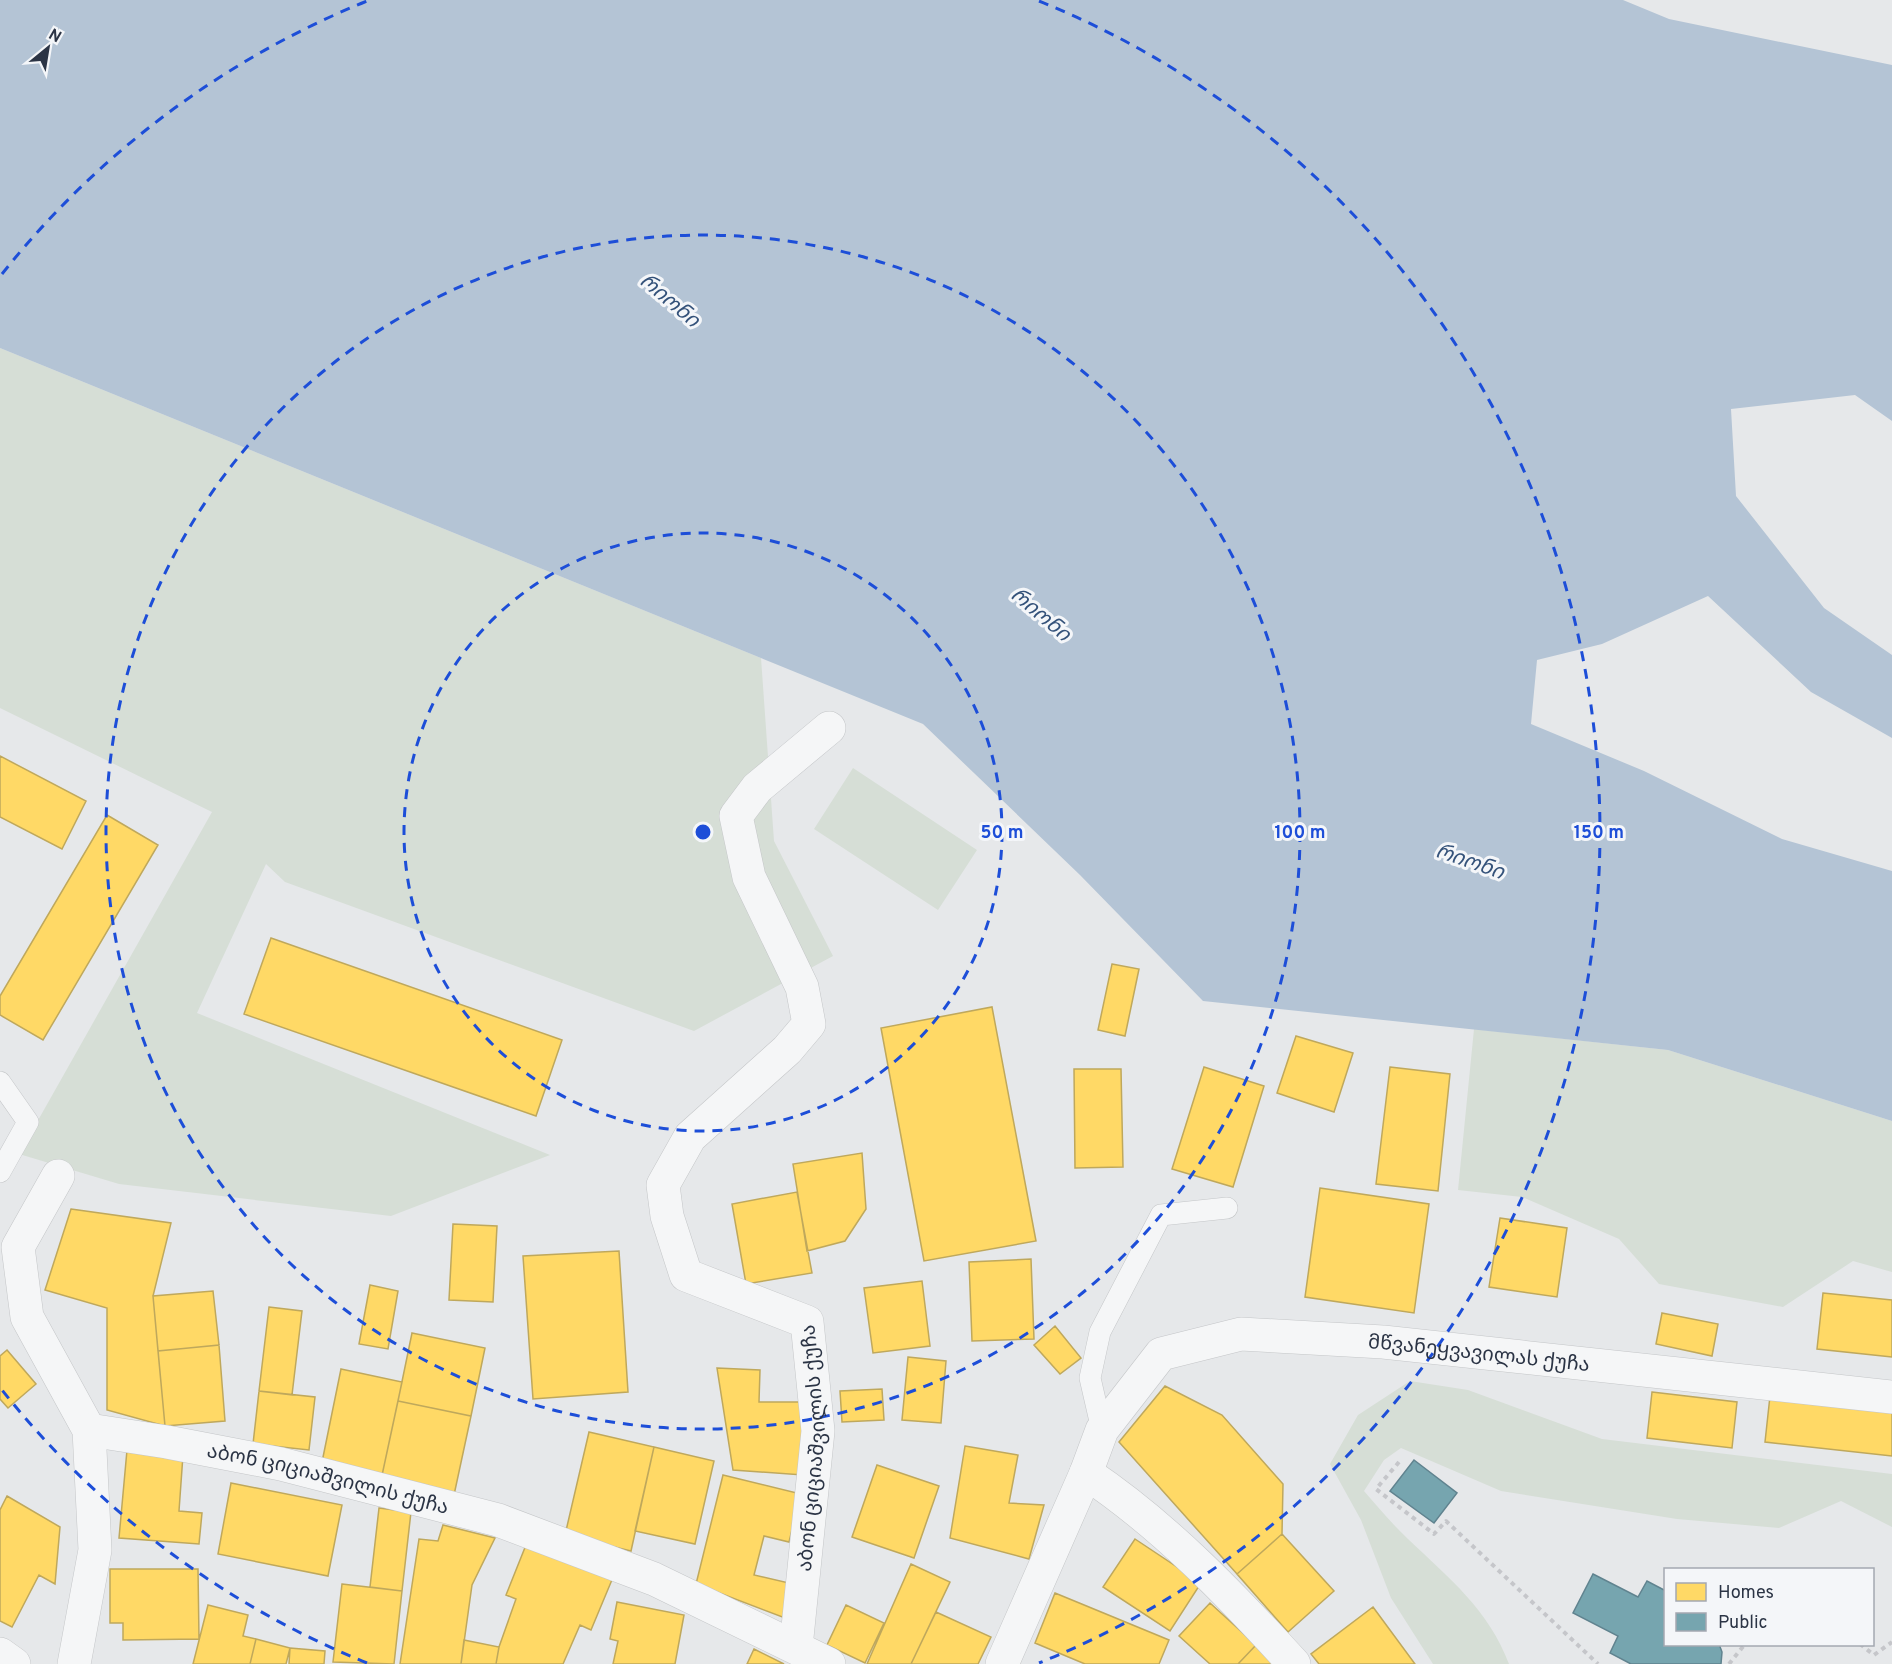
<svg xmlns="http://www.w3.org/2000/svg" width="1892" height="1664" font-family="Overpass,'Noto Sans Georgian',sans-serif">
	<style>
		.green { fill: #d6ded6 }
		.water { fill: #b4c4d5 }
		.homes { fill: #ffd966; stroke: #bfa85c; stroke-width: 1.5 }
		.public { fill: #76a5af; stroke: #60838f; stroke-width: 1.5 }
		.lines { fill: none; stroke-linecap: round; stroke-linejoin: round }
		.service-casing { stroke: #c4c6c8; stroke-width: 22 }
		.minor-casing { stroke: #c4c6c8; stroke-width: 34 }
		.path { stroke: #c5c6ca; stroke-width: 4; stroke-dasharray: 4.5 4.5; stroke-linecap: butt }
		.service { stroke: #f5f6f7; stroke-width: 21 }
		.minor { stroke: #f5f6f7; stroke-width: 33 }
		.ring { fill: none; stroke: #1d4ed8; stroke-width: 3; stroke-dasharray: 10 8 }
		.labels { text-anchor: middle; stroke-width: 6; stroke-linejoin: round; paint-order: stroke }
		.street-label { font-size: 20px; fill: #2b3445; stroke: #f4f6f9 }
		.water-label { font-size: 21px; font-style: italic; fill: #34527a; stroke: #f4f6f9 }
		.centre { fill: #1d4ed8; stroke: #f4f6f9; stroke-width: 3 }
		.ring-label { font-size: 18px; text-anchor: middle; font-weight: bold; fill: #1d4ed8; stroke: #f4f6f9; stroke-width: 6; stroke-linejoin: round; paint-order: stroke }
	</style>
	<rect width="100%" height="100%" fill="#e6e8ea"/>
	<path class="green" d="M0,348L761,658L774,841L833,956L694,1031L285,882L266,864L197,1013L550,1155L391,1216L119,1184L19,1154L212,812L0,708Z
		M853,768L977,850L938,910L814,829Z
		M1474,1029L1668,1050L1892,1121V1272L1853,1261L1783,1307L1659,1284L1619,1239L1522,1197L1458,1190Z
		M1410,1381L1468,1390L1602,1439L1892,1474V1527L1841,1501L1779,1528L1677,1519L1501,1491L1401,1448L1384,1460L1364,1491C1378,1507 1392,1524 1408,1539C1449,1578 1489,1610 1509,1664H1433L1391,1598L1361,1520L1330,1464L1358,1415Z"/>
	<path class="water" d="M0,0H1623L1669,19L1892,65V421L1855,395L1731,409L1736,496L1824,608L1892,655V738L1811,692L1708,596L1602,644L1537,660L1531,724L1644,771L1782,839L1892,871V1121L1668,1050L1203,1001L1080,875L923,724L0,348Z"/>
	<path class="homes" d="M0,756L86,801L62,849L0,817Z
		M107,815L158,845L43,1040L0,1015V996Z
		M271,938L562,1040L536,1116L244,1014Z
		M1112,964L1139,969L1125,1036L1098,1030Z
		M992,1007L1036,1241L924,1261L881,1028Z
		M1296,1036L1353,1053L1334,1112L1277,1093Z
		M1204,1067L1264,1086L1233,1187L1172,1169Z
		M1390,1067L1450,1074L1438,1191L1376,1184Z
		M1074,1069H1121L1123,1167L1075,1168Z
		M862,1153L866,1209L845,1241L807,1251L793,1164Z
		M1320,1188L1429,1204L1414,1313L1305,1297Z
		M797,1192L812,1273L746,1284L732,1204Z
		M71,1209L171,1223L153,1296L165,1426L107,1410V1308L45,1290Z
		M1500,1218L1567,1228L1557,1297L1489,1287Z
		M453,1224L497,1226L493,1302L449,1300Z
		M619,1251L628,1392L533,1399L523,1256Z
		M1031,1259L1034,1339L972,1341L969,1262Z
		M922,1281L930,1346L873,1353L864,1288Z
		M370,1285L398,1291L388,1349L359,1344Z
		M213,1291L219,1345L158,1351L153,1296Z
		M1823,1293L1892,1300V1357L1817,1349Z
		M269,1307L302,1311L292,1395L259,1391Z
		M1662,1313L1718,1324L1712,1356L1656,1344Z
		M1055,1326L1081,1358L1060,1374L1034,1345Z
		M412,1333L485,1348L471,1416L398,1401Z
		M219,1345L225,1421L165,1426L158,1351Z
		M7,1350L36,1384L8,1408L0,1399V1356Z
		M908,1357L946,1361L941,1423L902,1420Z
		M717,1368L760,1370L759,1402H809L803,1475L733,1470Z
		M341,1369L402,1382L381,1480L321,1467Z
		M1165,1386L1222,1415L1283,1484L1282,1534L1237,1574L1119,1442Z
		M882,1389L884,1420L842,1422L840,1391Z
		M259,1391L315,1397L309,1450L253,1444Z
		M1652,1392L1737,1402L1732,1448L1647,1438Z
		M1770,1396L1892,1410V1456L1765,1442Z
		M398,1401L471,1416L454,1495L381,1480Z
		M589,1432L654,1447L631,1551L565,1535Z
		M965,1446L1018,1455L1009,1503L1044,1505L1029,1559L950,1538Z
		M654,1447L714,1461L695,1544L635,1531Z
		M127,1450L183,1455L179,1511L202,1513L199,1544L119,1538Z
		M877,1465L939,1486L914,1558L852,1537Z
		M723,1475L801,1494L789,1542L764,1536L754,1575L789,1583L785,1618L696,1584Z
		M231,1483L342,1505L328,1576L218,1554Z
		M7,1496L60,1527L55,1584L39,1575L12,1627L0,1621V1510Z
		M379,1508L411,1512L402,1591L370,1587Z
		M443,1525L495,1538L472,1585L461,1664H400L419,1539L438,1541Z
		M1282,1534L1334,1591L1288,1632L1237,1574Z
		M1135,1539L1201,1583L1170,1631L1103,1587Z
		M528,1540L614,1575L591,1630L580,1625L563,1664H496L499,1647L516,1599L506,1595Z
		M911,1564L950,1582L911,1664H867Z
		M110,1569H198L199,1639L123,1640V1623H110Z
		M342,1584L402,1591L394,1664L333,1662Z
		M1055,1593L1169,1640L1159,1664H1085L1035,1643Z
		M617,1602L684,1615L675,1664H613L618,1641L610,1639Z
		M1210,1603L1256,1645L1238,1664H1210L1179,1636Z
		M208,1605L248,1615L243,1636L256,1639L250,1664H193Z
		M846,1605L884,1623L865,1663L827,1645Z
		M1373,1607L1415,1664H1319L1311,1654Z
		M936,1612L991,1637L978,1664H911Z
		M256,1639L290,1648L286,1664H250Z
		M464,1640L499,1647L496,1664H461Z
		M1256,1645L1277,1664H1238Z
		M290,1648L325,1651L324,1664H289Z
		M754,1649L784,1664H747Z"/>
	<path class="public" d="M1414,1460L1457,1493L1434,1523L1390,1491Z
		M1593,1574L1638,1597L1647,1581L1666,1591V1644H1719L1722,1652L1721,1664H1631L1610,1653L1618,1636L1573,1613Z"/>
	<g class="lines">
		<defs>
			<path id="service" d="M0,1082L28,1122L0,1172
				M1102,1430L1090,1378L1100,1332L1161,1215L1227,1208"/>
			<g id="minor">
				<path d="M58,1176L18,1247L27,1317L89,1430L95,1550L74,1664"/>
				<path id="s1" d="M89,1430L167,1442L281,1464L498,1520L654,1579L829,1664"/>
				<path d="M1086,1473C1164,1525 1231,1595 1294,1664"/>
				<path id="s2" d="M796,1647L818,1431L807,1322L686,1275L667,1216L663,1185L690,1137L787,1050L809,1024L802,987L749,877L736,816L757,788L829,728"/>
				<path d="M0,1654L14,1664"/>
				<path id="s3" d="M1002,1664L1086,1473L1102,1430L1161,1354L1241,1334L1383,1342L1892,1397"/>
			</g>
		</defs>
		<use href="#service" class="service-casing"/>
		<use href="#minor" class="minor-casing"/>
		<path class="path" d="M1399,1462L1376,1489L1434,1534L1446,1521L1598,1664
			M1779,1644H1782
			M1860,1644L1874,1655L1892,1642
			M1729,1664L1745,1644"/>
		<use href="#service" class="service"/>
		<use href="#minor" class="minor"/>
	</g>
	<g class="ring">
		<circle cx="703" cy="832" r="299"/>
		<circle cx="703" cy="832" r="597"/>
		<path d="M367 1663A896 896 0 0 1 2 1390M2 274A896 896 0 0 1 367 1M1039 1A896 896 0 0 1 1039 1663"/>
	</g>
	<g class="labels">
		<g class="street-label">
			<text dy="7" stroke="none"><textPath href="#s3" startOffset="672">მწვანეყვავილას ქუჩა</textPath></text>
			<text dy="7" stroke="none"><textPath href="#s2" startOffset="200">აბონ ციციაშვილის ქუჩა</textPath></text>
			<text dy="7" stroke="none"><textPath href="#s1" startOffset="244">აბონ ციციაშვილის ქუჩა</textPath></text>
		</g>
		<g class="water-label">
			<text transform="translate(670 300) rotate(40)" y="7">რიონი</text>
			<text transform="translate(1041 614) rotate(40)" y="7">რიონი</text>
			<text transform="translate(1470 861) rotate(19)" y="7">რიონი</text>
		</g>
	</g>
	<circle cx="703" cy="832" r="9" class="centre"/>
	<g class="ring-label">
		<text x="1002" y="838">50 m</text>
		<text x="1300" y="838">100 m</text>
		<text x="1599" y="838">150 m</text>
	</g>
	<rect x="1664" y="1568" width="210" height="78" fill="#f4f6f9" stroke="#a4a8b1" stroke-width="1.5"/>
	<rect x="1676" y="1583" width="30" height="18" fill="#ffd966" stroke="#a4a8b1" stroke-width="1.5"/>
	<text x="1718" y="1598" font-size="18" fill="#2b3445">Homes</text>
	<rect x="1676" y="1613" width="30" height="18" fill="#76a5af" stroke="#a4a8b1" stroke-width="1.5"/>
	<text x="1718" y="1628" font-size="18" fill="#2b3445">Public</text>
	<g transform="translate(48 48) rotate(30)" stroke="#f4f6f9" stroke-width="4.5" paint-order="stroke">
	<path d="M0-4.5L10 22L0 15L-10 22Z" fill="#2b3445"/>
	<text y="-9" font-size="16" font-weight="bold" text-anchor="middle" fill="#2b3445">N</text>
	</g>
</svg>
